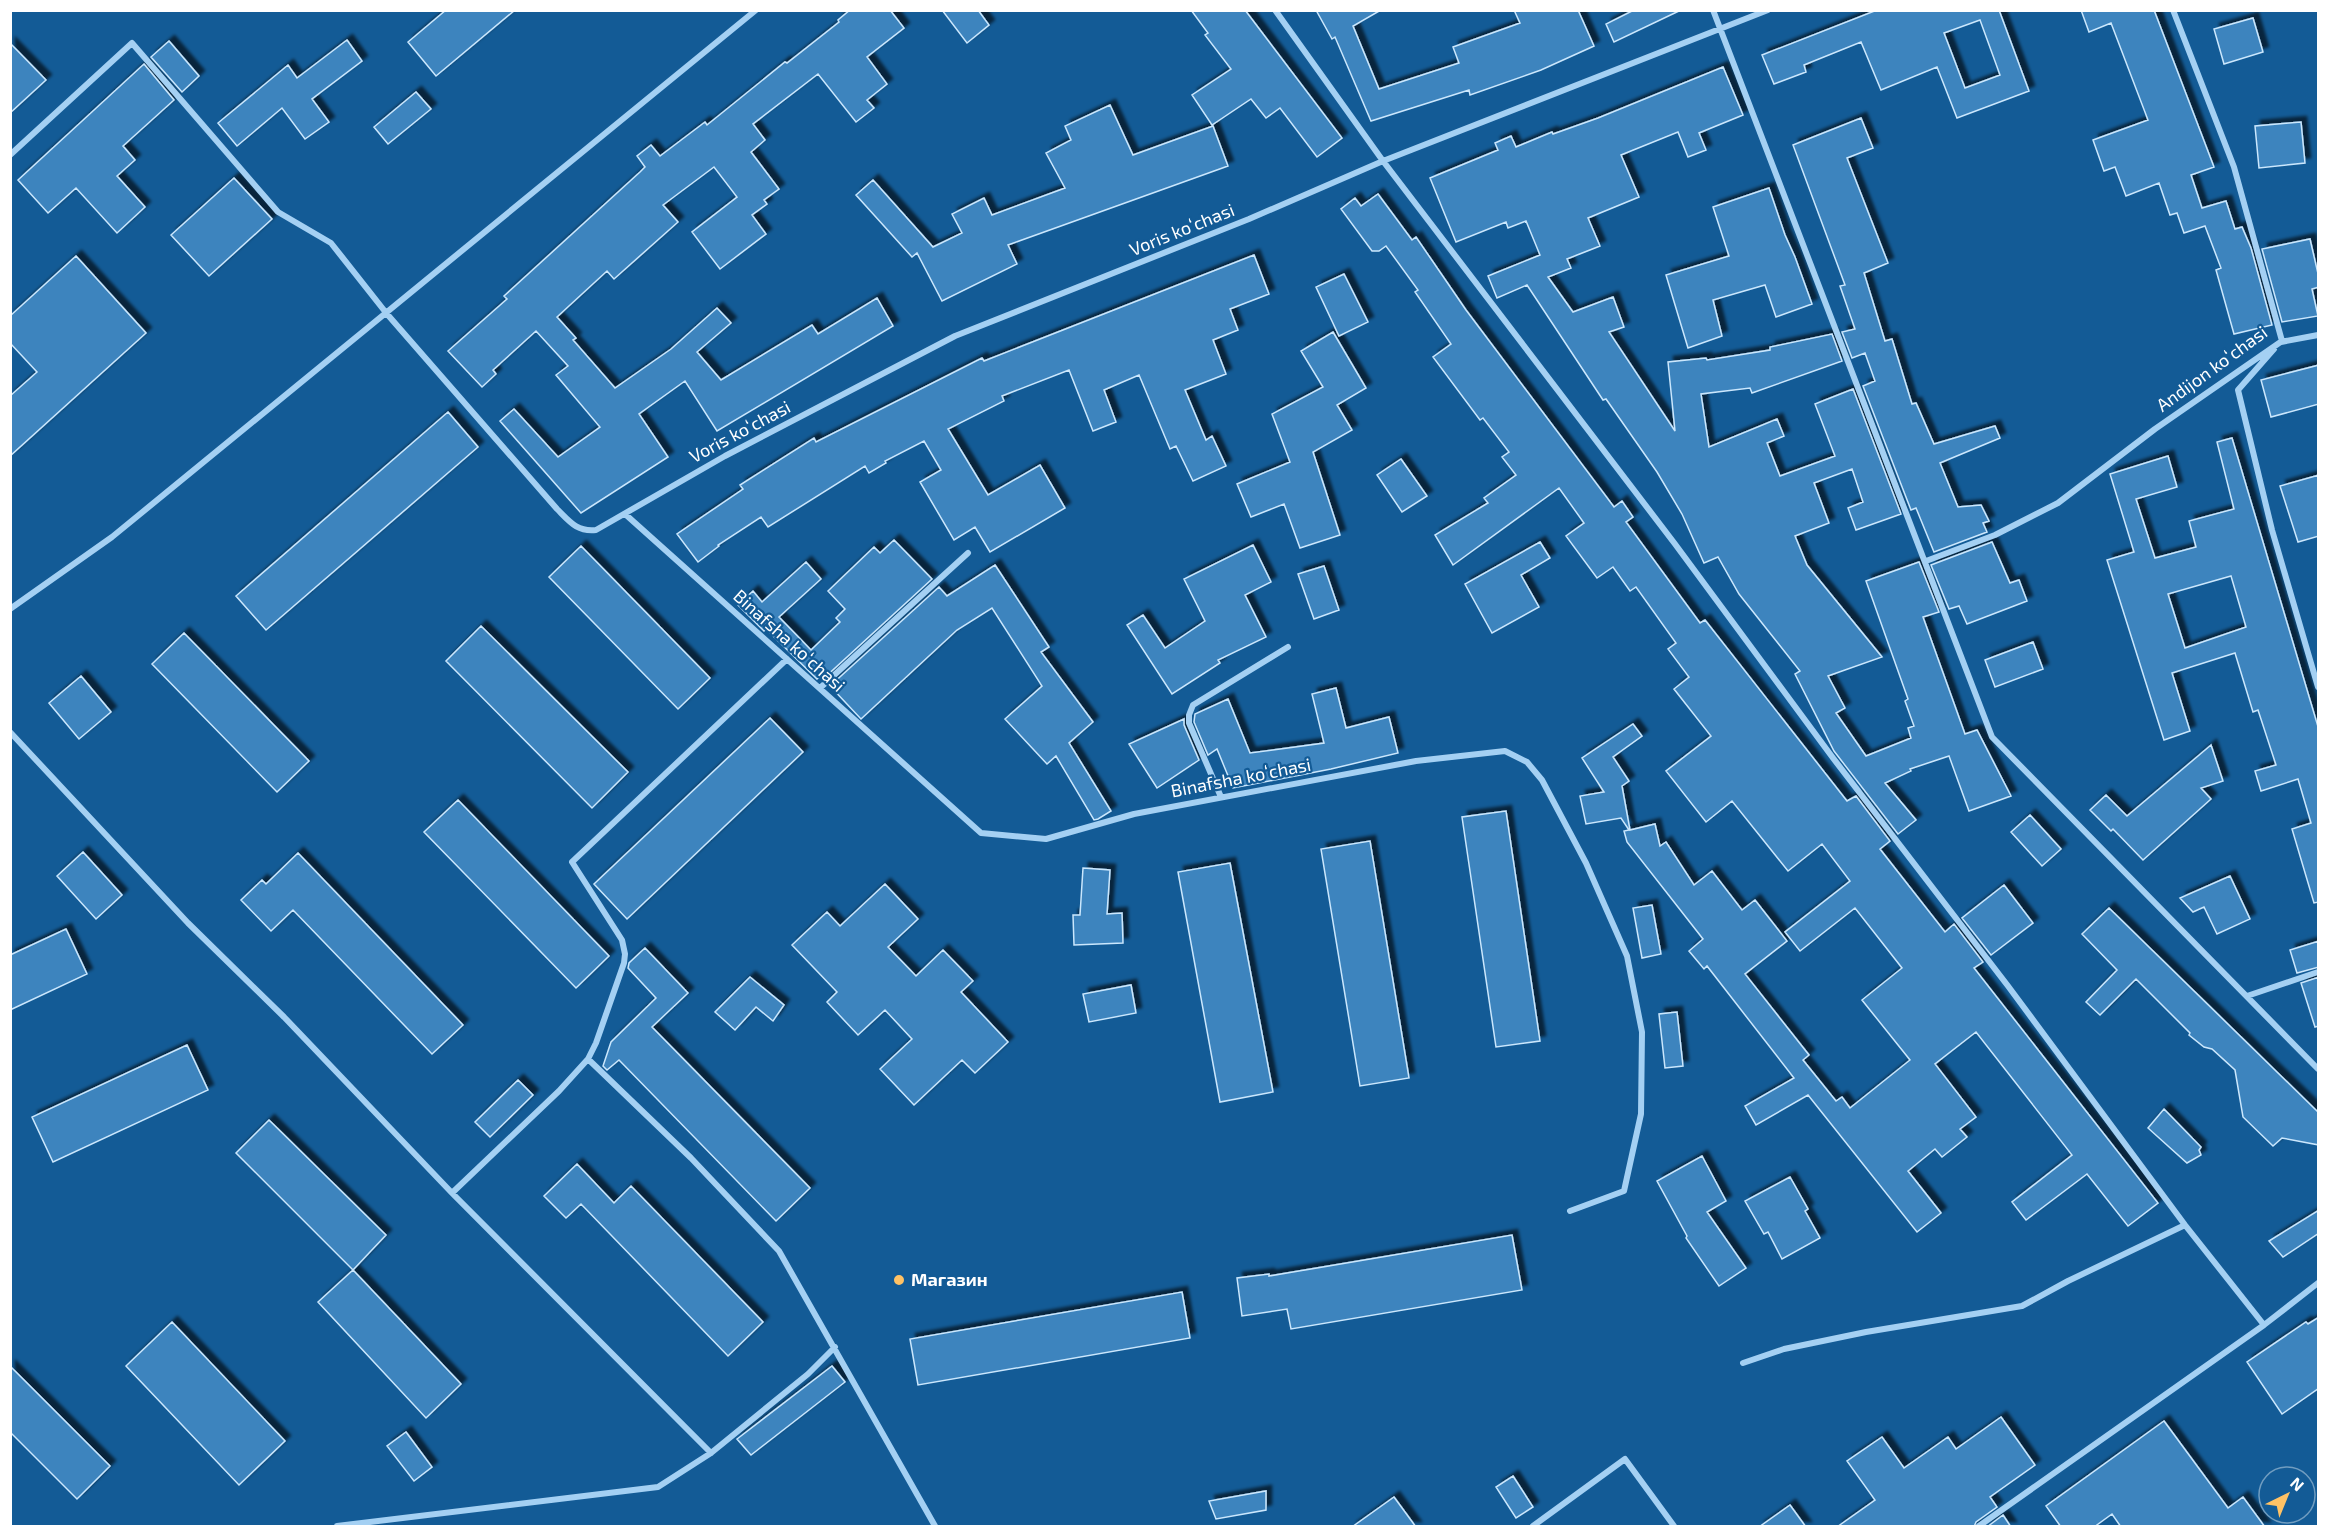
<svg xmlns="http://www.w3.org/2000/svg" width="2329" height="1537" font-family="'Exo 2',sans-serif">
	<style>
		.building { fill: #3c84be; stroke: #cbe7fd; stroke-width: 1.5; fill-rule: evenodd; filter: url(#shadow) }
		.lines { fill: none; stroke-linecap: round; stroke-linejoin: round }
		.minor { stroke: #a4d0f3; stroke-width: 6 }
		.poi-dot { fill: #ffc265; stroke: #135b96; stroke-width: 2 }
		.labels { text-anchor: middle; stroke-width: 4.5; stroke-linejoin: round; paint-order: stroke }
		.street-label { font-size: 18px; fill: #fff; stroke: #135b96 }
		.poi-label { font-size: 18px; font-weight: bold; fill: #fff; stroke: #135b96; text-anchor: start }
	</style>
	<defs>
		<filter id="shadow"><feDropShadow dx="5.5" dy="-5.5" stdDeviation="1.5" flood-color="#0009"/></filter>
	</defs>
	<rect width="100%" height="100%" fill="#135b96"/>
	<path class="building" d="M446,10H515L436,76L408,42Z
		M850,10H890L904,28L867,57L887,84L867,100L874,108L856,122L818,74L753,124L765,140L751,152L779,189L764,200L767,204L752,215L766,234L720,269L692,232L737,197L714,167L663,205L678,222L614,279L607,271L557,317L576,338L573,340L615,388L671,349L717,308L731,323L697,352L721,380L812,325L818,334L877,298L893,326L717,431L685,381L639,414L668,457L581,513L500,421L514,409L558,457L600,427L556,375L568,366L536,331L493,370L496,374L482,387L448,351L507,299L504,296L640,172L645,167L637,156L651,145L660,156L705,122L707,125L785,62L787,63L839,22L838,20Z
		M942,10H978L989,25L967,43Z
		M1191,10H1245L1342,138L1317,157L1280,108L1266,118L1251,99L1212,125L1192,95L1231,69L1205,35L1208,33Z
		M1316,10H1381L1353,26L1379,89L1459,63L1453,47L1520,23L1514,10H1578L1594,46L1541,70L1470,95L1469,90L1371,121L1335,37L1332,39Z
		M1634,10H1681L1614,42L1606,24Z
		M1877,10H1999L2029,91L1957,118L1937,67L1881,90L1861,42L1804,65L1806,72L1774,84L1762,55ZM1980,20L2000,75L1965,88L1944,33Z
		M2081,10H2154L2214,167L2191,175L2202,208L2226,201L2235,229L2242,227L2251,248L2272,325L2234,334L2216,270L2221,268L2205,226L2184,233L2177,213L2170,215L2159,183L2126,196L2115,167L2104,171L2093,140L2148,120L2111,23L2089,32Z
		M2253,18L2263,52L2224,64L2214,29Z
		M347,40L362,61L312,99L329,122L305,139L282,108L237,146L218,123L288,65L297,78Z
		M169,41L199,76L182,92L151,57Z
		M10,43L46,80L10,113Z
		M144,64L174,100L123,146L135,160L117,176L145,207L117,233L76,188L48,213L18,180Z
		M1723,67L1743,115L1699,133L1706,150L1688,157L1678,132L1621,155L1639,197L1588,218L1600,246L1567,259L1571,268L1548,277L1573,312L1613,297L1624,327L1609,332L1675,431L1668,362L1706,358L1707,360L1770,350V347L1832,334L1842,361L1752,393L1750,388L1701,394L1709,447L1777,419L1784,436L1767,443L1780,476L1835,456L1815,404L1853,389L1901,514L1856,530L1848,508L1863,502L1852,469L1814,483L1829,523L1795,536L1807,565L1882,657L1828,676L1845,708L1836,713L1866,756L1911,738L1908,728L1914,726L1905,701L1908,699L1866,581L1919,562L1939,612L1923,617L1965,734L1977,730L2011,796L1969,811L1949,756L1910,769L1911,771L1885,783L1916,820L1898,834L1834,751L1795,674L1800,671L1739,594L1718,557L1704,563L1682,514L1657,472L1606,399L1603,400L1527,285L1497,298L1488,276L1540,255L1526,221L1508,228L1506,222L1456,242L1430,178L1498,150L1495,143L1511,136L1516,147L1552,132L1553,134L1598,118Z
		M416,92L431,109L388,144L374,127Z
		M1110,105L1133,155L1213,126L1228,166L1008,245L1017,264L942,301L917,253L912,257L856,195L873,180L933,247L962,233L952,214L984,198L992,215L1065,188L1046,153L1071,140L1065,126Z
		M1861,118L1873,148L1847,158L1888,263L1864,273L1885,341L1892,339L1912,404L1916,403L1934,444L1995,426L2000,438L1940,463L1958,507L1981,505L1989,521L1983,523L1987,532L1934,552L1916,508L1911,510L1863,386L1875,381L1865,353L1852,358L1842,332L1855,329L1840,286L1845,285L1793,145Z
		M2301,122L2305,163L2259,168L2255,126Z
		M234,178L272,219L209,276L171,235Z
		M1769,188L1785,235L1795,257L1812,304L1776,317L1765,285L1713,300L1722,336L1688,348L1666,275L1729,256L1713,207Z
		M1378,194L1412,240L1416,237L1466,310L1614,507L1622,501L1633,517L1626,522L1700,623L1705,620L1847,801L1856,796L1890,841L1880,849L1945,932L1954,924L1983,962L1974,968L2158,1203L2128,1226L2087,1174L2026,1220L2012,1202L2072,1155L1976,1032L1935,1064L1976,1117L1960,1129L1967,1137L1942,1157L1935,1149L1908,1171L1941,1213L1917,1232L1808,1095L1756,1125L1745,1106L1794,1078L1707,966L1704,969L1689,951L1703,939L1627,842L1624,831L1629,830L1621,818L1586,824L1580,796L1604,792L1582,758L1633,724L1642,736L1613,757L1629,781L1622,786L1630,830L1655,824L1660,846L1666,842L1694,885L1712,871L1742,910L1755,900L1787,941L1745,974L1809,1055L1803,1060L1836,1101L1842,1097L1850,1108L1910,1060L1862,1000L1902,968L1855,908L1800,951L1785,932L1850,881L1822,844L1788,871L1732,801L1706,822L1666,771L1711,736L1674,689L1689,677L1668,649L1676,643L1636,587L1630,591L1613,567L1597,578L1566,536L1584,523L1559,488L1453,565L1435,535L1488,503L1484,498L1516,475L1502,457L1509,452L1483,418L1480,420L1433,357L1451,344L1415,292L1418,290L1386,246L1379,251H1372L1341,209L1355,198L1361,206Z
		M2310,239L2319,278V287L2312,289L2318,316L2282,322L2262,249Z
		M1254,255L1269,294L1230,309L1238,330L1213,340L1226,374L1185,390L1206,440L1212,436L1226,466L1193,481L1176,446L1170,449L1139,375L1104,390L1116,422L1093,431L1069,370L1002,396L1004,401L948,429L988,495L1040,465L1065,508L990,552L975,527L954,540L920,482L941,470L924,441L885,461L886,463L869,473L865,466L768,527L761,517L718,545L719,546L698,562L677,534L743,489L740,485L814,438L816,442L982,358L984,361Z
		M76,256L146,333L10,456V396L37,372L10,343V316Z
		M1344,274L1368,322L1339,336L1316,287Z
		M1333,332L1366,388L1337,405L1352,430L1313,452L1340,535L1300,548L1284,504L1251,517L1237,484L1290,462L1272,414L1323,387L1301,351Z
		M2319,365V404L2271,417L2261,380Z
		M448,412L478,447L266,630L236,596Z
		M2232,438L2319,730V902L2314,903L2292,829L2311,823L2298,779L2261,791L2255,771L2276,765L2258,710L2253,712L2235,653L2172,673L2190,731L2164,740L2107,560L2134,552L2110,474L2168,456L2177,487L2136,499L2155,558L2196,547L2189,521L2234,509L2217,442ZM2231,576L2246,627L2185,648L2168,594Z
		M1401,459L1427,496L1402,512L1377,475Z
		M2319,475V536L2298,542L2280,486Z
		M894,540L932,579L823,679L821,676L817,679L766,629L764,631L738,605L753,591L762,602L806,562L821,579L779,617L811,650L840,622L836,618L845,609L828,591L874,547L880,553Z
		M1540,542L1550,558L1521,575L1539,607L1492,633L1465,584Z
		M1992,542L2010,583L2019,580L2027,601L1967,624L1959,606L1949,609L1931,565Z
		M1253,545L1271,582L1245,595L1266,637L1218,660L1220,663L1172,694L1127,625L1143,615L1165,648L1205,621L1184,579Z
		M581,546L710,678L678,709L549,577Z
		M995,565L1049,647L1041,652L1093,722L1069,743L1111,811L1098,819L1094,820L1056,756L1047,764L1005,719L1042,686L992,608L957,630L861,719L830,686L939,587L947,596Z
		M1324,566L1339,610L1314,619L1298,574Z
		M481,626L628,772L592,808L446,661Z
		M184,633L309,761L277,792L152,664Z
		M2033,642L2043,669L1995,687L1985,660Z
		M81,676L111,712L79,739L49,703Z
		M1336,688L1346,728L1389,717L1398,753L1331,769L1233,788L1217,749L1208,755L1194,722L1195,714L1228,699L1250,753L1324,743L1312,694Z
		M770,718L803,752L627,919L594,884Z
		M1184,719V725L1199,760L1157,788L1129,744Z
		M2211,745L2223,781L2201,788L2211,799L2143,860L2113,829L2111,831L2090,810L2106,795L2127,816Z
		M458,800L609,956L576,988L424,832Z
		M1506,811L1540,1041L1496,1047L1462,817Z
		M2030,815L2061,849L2042,866L2011,832Z
		M1370,841L1409,1078L1360,1086L1321,849Z
		M83,852L122,895L96,919L57,876Z
		M298,853L463,1025L432,1054L293,910L271,931L241,900L262,880L266,884Z
		M1230,863L1273,1092L1220,1102L1178,872Z
		M1083,868L1110,870L1107,914L1122,913L1123,943L1074,945L1073,915H1080Z
		M2230,876L2250,919L2217,934L2204,907L2193,912L2180,898Z
		M885,884L918,919L888,947L916,976L943,950L973,981L961,992L1008,1042L975,1073L962,1060L914,1105L880,1069L912,1039L885,1010L858,1035L827,1002L837,992L792,945L827,912L840,926Z
		M2004,885L2033,923L1991,955L1962,918Z
		M1652,905L1661,954L1642,958L1633,908Z
		M2109,908L2319,1113V1145L2282,1138L2273,1146L2243,1117L2235,1070L2212,1049L2204,1047L2189,1035L2190,1033L2136,979L2100,1015L2086,1002L2117,970L2082,934Z
		M66,929L87,974L10,1010V955Z
		M2319,941V967L2297,973L2290,950Z
		M645,948L688,993L652,1027L810,1188L776,1221L619,1060L607,1070L603,1066L611,1042L656,998L628,968L629,963Z
		M750,977L784,1005L773,1021L756,1007L735,1030L715,1012Z
		M2319,977V1026L2315,1027L2301,983Z
		M1131,985L1136,1013L1089,1022L1083,994Z
		M1677,1012L1683,1066L1665,1068L1659,1014Z
		M187,1045L208,1090L53,1162L32,1117Z
		M518,1080L533,1095L490,1137L475,1122Z
		M2164,1109L2201,1147L2199,1150L2201,1155L2187,1163L2148,1128Z
		M269,1120L386,1235L353,1270L236,1153Z
		M1702,1156L1726,1201L1707,1212L1746,1268L1719,1286L1686,1238L1687,1236L1657,1181Z
		M577,1164L614,1203L631,1186L763,1322L728,1356L581,1204L566,1218L544,1196Z
		M1790,1177L1808,1209L1805,1211L1820,1238L1782,1259L1768,1232L1764,1234L1745,1201Z
		M2319,1210V1233L2283,1257L2269,1241Z
		M1512,1235L1522,1290L1291,1329L1287,1309L1242,1316L1237,1278L1269,1274V1276Z
		M353,1270L461,1384L426,1418L318,1302Z
		M1182,1292L1190,1338L918,1385L910,1339Z
		M2319,1317V1388L2282,1414L2247,1362L2306,1322L2308,1324Z
		M172,1322L285,1441L239,1485L126,1366Z
		M10,1366L110,1466L77,1499L10,1432Z
		M832,1366L845,1382L751,1455L737,1439Z
		M2001,1417L2035,1465L1990,1497L1997,1507L1976,1522L1974,1527H1837L1875,1500L1847,1461L1882,1437L1904,1468L1948,1437L1956,1449Z
		M2164,1421L2228,1508L2243,1497L2265,1527H2121L2112,1514L2094,1527H2061L2046,1506Z
		M406,1432L432,1467L414,1481L387,1446Z
		M1513,1476L1533,1507L1516,1518L1496,1487Z
		M1266,1491V1510L1216,1519L1209,1501Z
		M1394,1497L1416,1527H1352Z
		M1790,1505L1806,1527H1759Z
		M2003,1515L2011,1527H1987Z"/>
	<g class="lines">
		<path class="minor" d="M1275,10L1383,161L1675,544L1833,758L2008,986L2185,1225L2264,1325L2318,1283
			M1713,10L1992,737L2318,1069
			M10,155L132,43L278,212L331,243L387,314L557,509C570,522 577,532 596,530L725,456L955,336L1249,219L1383,161L1768,10
			M2281,342L2318,335
			M2274,349L2238,390L2272,530L2318,687
			M625,514L981,833L1046,839L1134,814L1416,761L1505,751L1527,762L1542,780L1586,863L1627,956L1642,1032L1641,1114L1624,1191L1570,1211
			M1926,561L1995,535L2058,503L2155,429L2282,341L2234,167L2173,10
			M10,609L112,537L756,10
			M820,688L968,553
			M10,732L188,923L284,1017L452,1193L711,1453
			M1221,797L1189,723V715L1193,705L1288,647
			M2247,996L2318,972
			M588,1059L691,1158L779,1251L935,1526
			M452,1193L559,1091L588,1059L596,1043L624,963L625,954L622,940L572,862L787,659
			M1743,1363L1784,1349L1866,1332L2022,1306L2068,1281L2185,1225
			M337,1526L658,1487L711,1453L808,1374L835,1347
			M1533,1526L1625,1459L1674,1526
			M1979,1526L2264,1325"/>
	</g>
	<circle class="poi-dot" cx="899" cy="1280" r="6"/>
	<g class="labels">
		<g class="street-label">
			<text transform="translate(1182 230) rotate(-22)" y="6">Voris koʻchasi</text>
			<text transform="translate(2212 369) rotate(-36)" y="6">Andijon koʻchasi</text>
			<text transform="translate(740 432) rotate(-28)" y="6">Voris koʻchasi</text>
			<text transform="translate(789 641) rotate(42)" y="6">Binafsha koʻchasi</text>
			<text transform="translate(1241 778) rotate(-11)" y="6">Binafsha koʻchasi</text>
		</g>
		<g class="poi-label">
			<text x="911" y="1286">Магазин</text>
		</g>
	</g>
	<rect width="2329" height="1537" fill="none" stroke="#ffffff" stroke-width="24"/>
	<g transform="translate(2287 1495) rotate(43)"><circle r="28" fill="#135b96" stroke="#719dc0" stroke-width="1.5"/>
	<path d="M0-4.5L10 22L0 15L-10 22Z" fill="#ffc265"/>
	<text y="-9" font-size="16" font-weight="bold" text-anchor="middle" fill="#ffffff">N</text>
	</g>
</svg>
